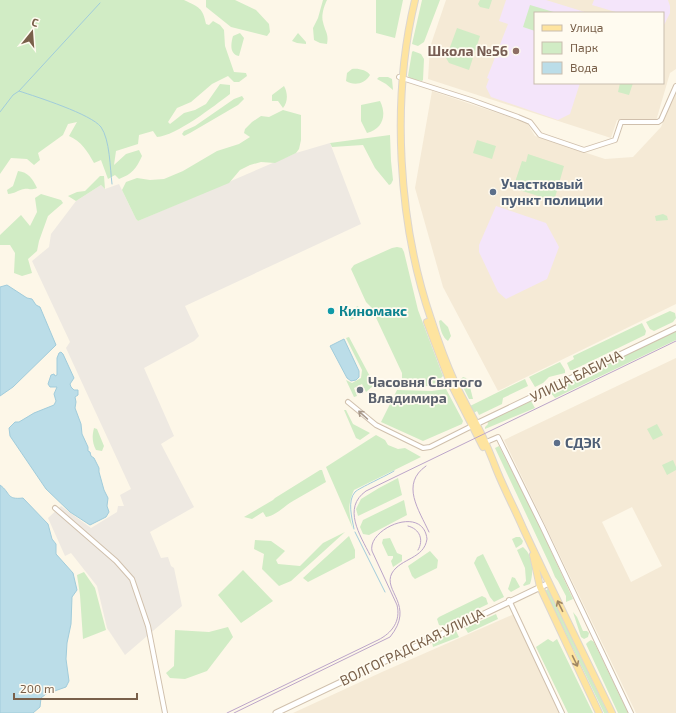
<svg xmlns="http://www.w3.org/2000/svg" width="676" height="713" font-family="'Exo 2',sans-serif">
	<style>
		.residential { fill: #f5ead6; fill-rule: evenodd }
		.industrial { fill: #eee9e2 }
		.education { fill: #f4e5fa }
		.green { fill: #d1ecc5 }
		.water { fill: #bbdde8; stroke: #a1ccdb }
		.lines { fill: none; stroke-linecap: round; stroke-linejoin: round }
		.stream { stroke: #a1ccdb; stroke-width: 1 }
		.minor-casing { stroke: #d0c0ad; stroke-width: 6 }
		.tertiary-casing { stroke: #d0c0ad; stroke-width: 7 }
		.primary-casing { stroke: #dcd6d0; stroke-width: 8 }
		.minor { stroke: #fff; stroke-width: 4 }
		.tertiary { stroke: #fff; stroke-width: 5 }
		.primary { stroke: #fee49f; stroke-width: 6 }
		.tram { stroke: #bca5c9; stroke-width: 1 }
		.oneway { stroke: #a89889 }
		.oneway2 { stroke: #a18864 }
		.education-dot { fill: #8d6e63; stroke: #fffbf0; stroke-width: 1.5 }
		.service-dot { fill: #5c6f8a; stroke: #fffbf0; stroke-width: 1.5 }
		.culture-dot { fill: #0f9aa8; stroke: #fffbf0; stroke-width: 1.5 }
		.worship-dot { fill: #6b7280; stroke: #fffbf0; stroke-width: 1.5 }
		.labels { text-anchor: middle; stroke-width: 3.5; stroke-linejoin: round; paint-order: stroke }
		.education-label { font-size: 14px; font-weight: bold; fill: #785e54; stroke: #fffbf0; text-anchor: end }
		.service-label { font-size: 14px; font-weight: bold; fill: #4e5e75; stroke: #fffbf0; text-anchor: start }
		.culture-label { font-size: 14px; font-weight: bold; fill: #0d838f; stroke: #fffbf0; text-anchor: start }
		.street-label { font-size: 14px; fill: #79604a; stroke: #fffbf0 }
		.worship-label { font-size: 14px; font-weight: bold; fill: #5b616d; stroke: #fffbf0; text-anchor: start }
	</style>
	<rect width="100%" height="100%" fill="#fdf7e8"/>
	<path class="residential" d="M446,0H676V69L670,73L656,121L617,120L611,138L428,79L430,47ZM535,13H663V83H535Z
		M432,91L527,123L535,136L605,159L633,157L661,127L676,91V304L498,391L443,287L415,188Z
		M676,358V713H636L504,440ZM632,507L662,566L631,582L602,522Z
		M514,614L563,713H293L382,672Z"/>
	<path class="industrial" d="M330,143L361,224L185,306L199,336L194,341L144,368L174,436L161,444L194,507L150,532L161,558L168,557L171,566L174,568L182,606L125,655L107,628L97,586L71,553L65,556L48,518L61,506L91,528L117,512L118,506H124L120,495L131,489L66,348L70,342L32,261L49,247L51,234L76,201L101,185L105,189L119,184L136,219L138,221L296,153Z"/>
	<path class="education" d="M506,0H546L588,13H535V83H580L570,114L558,120L491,97L486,87L489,79L487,78L508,24L499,21Z
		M594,0H668L670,6V13L663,27V13H619L592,5Z
		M496,206L546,223L559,247L547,279L506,299L498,292L479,252V245Z"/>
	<path class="green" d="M0,0H184C199,7 203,8 206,24L209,25L213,21L220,25L224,30L225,46L234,72L246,73L247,76L239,82H234L228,76L212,84L191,102L177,108L168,122L170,124L184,113L195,110L206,104L220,84L230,85V94C214,106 176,136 157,137L153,131L139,135L138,144L116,151L114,165L126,154L139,150L142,156C136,169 132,174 119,179L115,175L108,179L101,160L94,163C88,152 81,141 69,136L77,122L68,124L63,135L38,153L40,160L34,165L27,159L11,158L0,174Z
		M206,0H235L256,10L269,24L270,32L267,36L231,27L206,7Z
		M323,0H327C324,6 321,16 323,22C325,32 329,33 327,44L320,43L314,40L313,28L318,18Z
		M376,0H403L395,38L376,33Z
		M422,0H440L424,42L418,46L412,44Z
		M480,0H492L489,9L480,7L478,4Z
		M530,5L557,13H535V31L523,27Z
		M457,28L480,36L469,70L449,63L446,58Z
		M240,33L244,38L239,56C229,54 231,43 233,36Z
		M298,33L306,42V44L297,43L292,41Z
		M413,51L421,54L424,59L423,80L422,81L411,79L408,76L412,52Z
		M352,69C358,68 367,70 370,75C365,84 354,86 346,81L347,73Z
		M379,77H388L392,79L393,90L386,84L377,79Z
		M620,83H633L629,95L618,92Z
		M284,86C288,93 288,102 283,108L278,101H272V95Z
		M242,96L244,99L238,105L190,133L184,136L182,134L184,131L195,126L234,99Z
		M380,101C387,115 383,129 367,133L361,121V105Z
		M283,110L301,115V140L299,149L296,153L275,163L261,162L250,165L240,170L229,183L138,221L136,219L122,190L126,182L137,178L150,180L164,179L183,171L217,151L239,144L250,137L244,133L245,129L252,122L261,116L269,117Z
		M390,135L391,161L393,180L391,184L389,185L375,168L363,145L332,147L330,143Z
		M477,140L496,146L492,159L473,153Z
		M528,154L564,166L554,201L513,188L522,161L526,162Z
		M18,171C28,172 33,179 37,188C29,191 30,188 24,189C18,190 14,194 8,194L7,190L13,186Z
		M100,176H104L105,189L101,185L76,201L68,196L77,192L85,191Z
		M41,194L61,200L63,203L48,216L39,241L37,251L28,259L32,273L22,276L14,273L15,253L10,245H0V235L21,215L30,226L37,212L35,198Z
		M663,214L667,216L668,220L656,221L655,216Z
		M397,247L402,248L404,252L418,310L443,376L441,378L443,381L440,384L429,386H399L402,379V373L371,307L366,302L351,269L354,265L392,248Z
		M358,306L361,315L350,320L356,307Z
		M670,311L675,313L676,318L673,322L654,331L650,329L646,322Z
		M441,320L448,327L451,336L448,341C442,337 440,328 439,321Z
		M642,323L646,331L645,335L643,336L573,370H570L567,363L574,359L573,356Z
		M676,331V340L555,398L550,392L574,380L587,378L599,372L609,363Z
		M349,337L374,384L373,386L366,392L362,384L354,388L357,396L354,397L346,380L352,383L361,378L362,370L346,338Z
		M560,362L565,370V373L549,377L543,383L535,387L529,377Z
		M463,377L466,378L470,387L473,399H469L462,385L461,379Z
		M525,379L528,386L503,398L502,404L479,415L477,411L472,414L468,407Z
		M446,389L463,421L462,424L423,441L381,422L397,390L432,391Z
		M531,401L535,408L485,429V427L488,424L487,421Z
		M344,410H346L353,424L370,433L360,440L356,438Z
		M657,424L663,435L653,440L647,429Z
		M94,428L97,429L104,446L102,451L96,450C92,442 92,436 94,428Z
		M376,435L385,440L388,445L398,449L405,448L421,457L354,490C347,506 349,513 353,529L326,467Z
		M499,446L540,527L573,599L566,602V596L558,581L555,577L550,565L495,448Z
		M673,460L676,467V470L667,475L662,465Z
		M320,470H322L326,482C315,488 304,495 293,501C284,506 277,515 266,517L263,512L252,519L244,517L273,500L275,498Z
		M398,478L402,495L358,516L356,509L361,499L379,488Z
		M404,500L407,515L369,535L363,534L360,527L363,520Z
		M345,532L291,581L279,586L262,569L264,554L254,549L255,540L271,541L285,551L276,560L278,564L300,566L323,543Z
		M349,536L355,550V558L308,582L303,578Z
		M516,537H520L523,541L522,544L516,548L512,539Z
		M390,538L397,553L402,555V561L393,567L391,561L393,558V556H388L382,543L383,539Z
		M523,547C533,555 534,573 530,584L524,586L523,585L526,581L525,568L517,550Z
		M430,551L438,560L437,568L415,579L412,576L408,566Z
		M483,554L504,597L494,602L490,597L474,563L477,557Z
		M243,570L273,601L241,623L218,595Z
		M84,572L95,588L106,630L83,639L80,595L77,575Z
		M512,577L515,578L520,587L511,592L508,589Z
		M548,589L549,591L608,713H604L553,607L545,591Z
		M482,596L486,598L488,604L443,626L439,625L437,619L439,617Z
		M573,612L577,617L583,631H587L589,633L588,637L584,639L581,637Z
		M496,614L498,619L468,633L465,628Z
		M228,627L233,637L207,671L185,679L170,678L166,673L174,666L175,630L209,632Z
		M456,631L459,637L433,647L432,642Z
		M548,639L553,642L557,639L593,713H568L536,647Z
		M591,640L594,642L628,713H618L586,644L588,642Z"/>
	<path class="water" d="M7,285L27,298L32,299L36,305L40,307L56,345L13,387L0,396V287Z
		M344,339L359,371V377L356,380L351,381L347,378L330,346Z
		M61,352L63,354L74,378L70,384L71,387L74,390H78V395L75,397L76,402L75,408L81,424L82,434L88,447V451L90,452L91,456L94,458L99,468V472L104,490L108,498L107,506L109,512L106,517L90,525L70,512L46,489L10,436L9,428L15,422H19L34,413L54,405L56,401L54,394L57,387H50L48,384L51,375L54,374L55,376L57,375V358L59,353Z
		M0,485C11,493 6,500 23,498L48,524L52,539L56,544V554L73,573L77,590L72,597L71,624L67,643L66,659L69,681L66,687L46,694L41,698L40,707L33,713H0Z"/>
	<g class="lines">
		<path class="stream" d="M19,91L100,3
			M0,112L13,95L19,91C37,97 91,114 101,127C110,140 110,168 112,184
			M354,529C352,518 347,501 355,492C359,488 388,475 394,471
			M355,532L385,592"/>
		<defs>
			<path id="minor" d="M399,77L471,100L518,117L530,122L540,135L584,150L615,140L621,122H658L661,120L676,86
				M348,402L376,425L423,448L430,447L474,425
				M484,443L498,437L542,526L631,713
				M55,508L116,561L132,579L148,626L165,713
				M509,600L562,713"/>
			<path id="tertiary" d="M476,424L676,328
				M276,713L549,583"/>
			<path id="primary" d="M415,0C391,99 398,223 431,319C438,341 446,363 455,383C465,404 477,423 486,444C489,451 492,458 495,466C503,487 514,507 523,528C552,590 582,651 612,713
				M427,322L449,380L483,447
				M533,555L540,587L599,713"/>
		</defs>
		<use href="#minor" class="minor-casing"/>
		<use href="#tertiary" class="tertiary-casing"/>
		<use href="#primary" class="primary-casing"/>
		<use href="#minor" class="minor"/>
		<use href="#tertiary" class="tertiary"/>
		<use href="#primary" class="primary"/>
		<path class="tram" d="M426,466C400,484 419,510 429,532
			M408,526C420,529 424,540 418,550
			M370,555C360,535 342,508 366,491L676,341
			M227,713L378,640C392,633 401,621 397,605L372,551C367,529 423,504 427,539C424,559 401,558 392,573C382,591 416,605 390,637L234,713"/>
	</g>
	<defs><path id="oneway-shaft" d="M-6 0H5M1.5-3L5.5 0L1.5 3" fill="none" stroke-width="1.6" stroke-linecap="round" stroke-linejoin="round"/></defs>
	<use class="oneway" href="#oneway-shaft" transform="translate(363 415) rotate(-138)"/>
	<g class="oneway2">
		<use href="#oneway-shaft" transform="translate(560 606) rotate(-116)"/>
		<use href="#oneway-shaft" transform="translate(575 661) rotate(64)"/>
	</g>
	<circle class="education-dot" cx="516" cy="51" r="4"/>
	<g class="service-dot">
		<circle cx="493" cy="192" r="4"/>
		<circle cx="557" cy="443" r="4"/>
	</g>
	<circle class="culture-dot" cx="331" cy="311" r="4"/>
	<circle class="worship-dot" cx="360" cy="390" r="4"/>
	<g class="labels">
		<g class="education-label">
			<text x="508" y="56">Школа №56</text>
		</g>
		<g class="service-label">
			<text x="501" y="189">Участковый<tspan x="501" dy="16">пункт полиции</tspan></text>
			<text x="565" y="448">СДЭК</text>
		</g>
		<g class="culture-label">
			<text x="339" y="316">Киномакс</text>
		</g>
		<g class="street-label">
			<text transform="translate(576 376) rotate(-26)" y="5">УЛИЦА БАБИЧА</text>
			<text transform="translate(412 647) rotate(-26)" y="5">ВОЛГОГРАДСКАЯ УЛИЦА</text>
		</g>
		<g class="worship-label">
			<text x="368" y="387">Часовня Святого<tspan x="368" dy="16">Владимира</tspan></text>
		</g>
	</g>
	<rect x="534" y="12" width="130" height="72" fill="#fffbf0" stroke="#c9bdae"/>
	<rect x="542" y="25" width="20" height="6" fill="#fee49f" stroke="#c9bdae"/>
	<text x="570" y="32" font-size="12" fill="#79604a">Улица</text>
	<rect x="542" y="42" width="20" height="12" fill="#d1ecc5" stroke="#c9bdae"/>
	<text x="570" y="52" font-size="12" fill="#79604a">Парк</text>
	<rect x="542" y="62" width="20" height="12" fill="#bbdde8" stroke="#c9bdae"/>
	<text x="570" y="72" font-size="12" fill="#79604a">Вода</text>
	<g transform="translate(32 32) rotate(17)" stroke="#fffbf0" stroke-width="3" paint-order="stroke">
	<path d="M0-3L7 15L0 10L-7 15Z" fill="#79604a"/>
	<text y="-6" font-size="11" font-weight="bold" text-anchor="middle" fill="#79604a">С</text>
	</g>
	<path d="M14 693v6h123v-6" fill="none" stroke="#79604a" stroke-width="2"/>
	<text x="20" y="693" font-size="12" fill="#79604a" stroke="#fffbf0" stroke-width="3" paint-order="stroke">200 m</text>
</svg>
